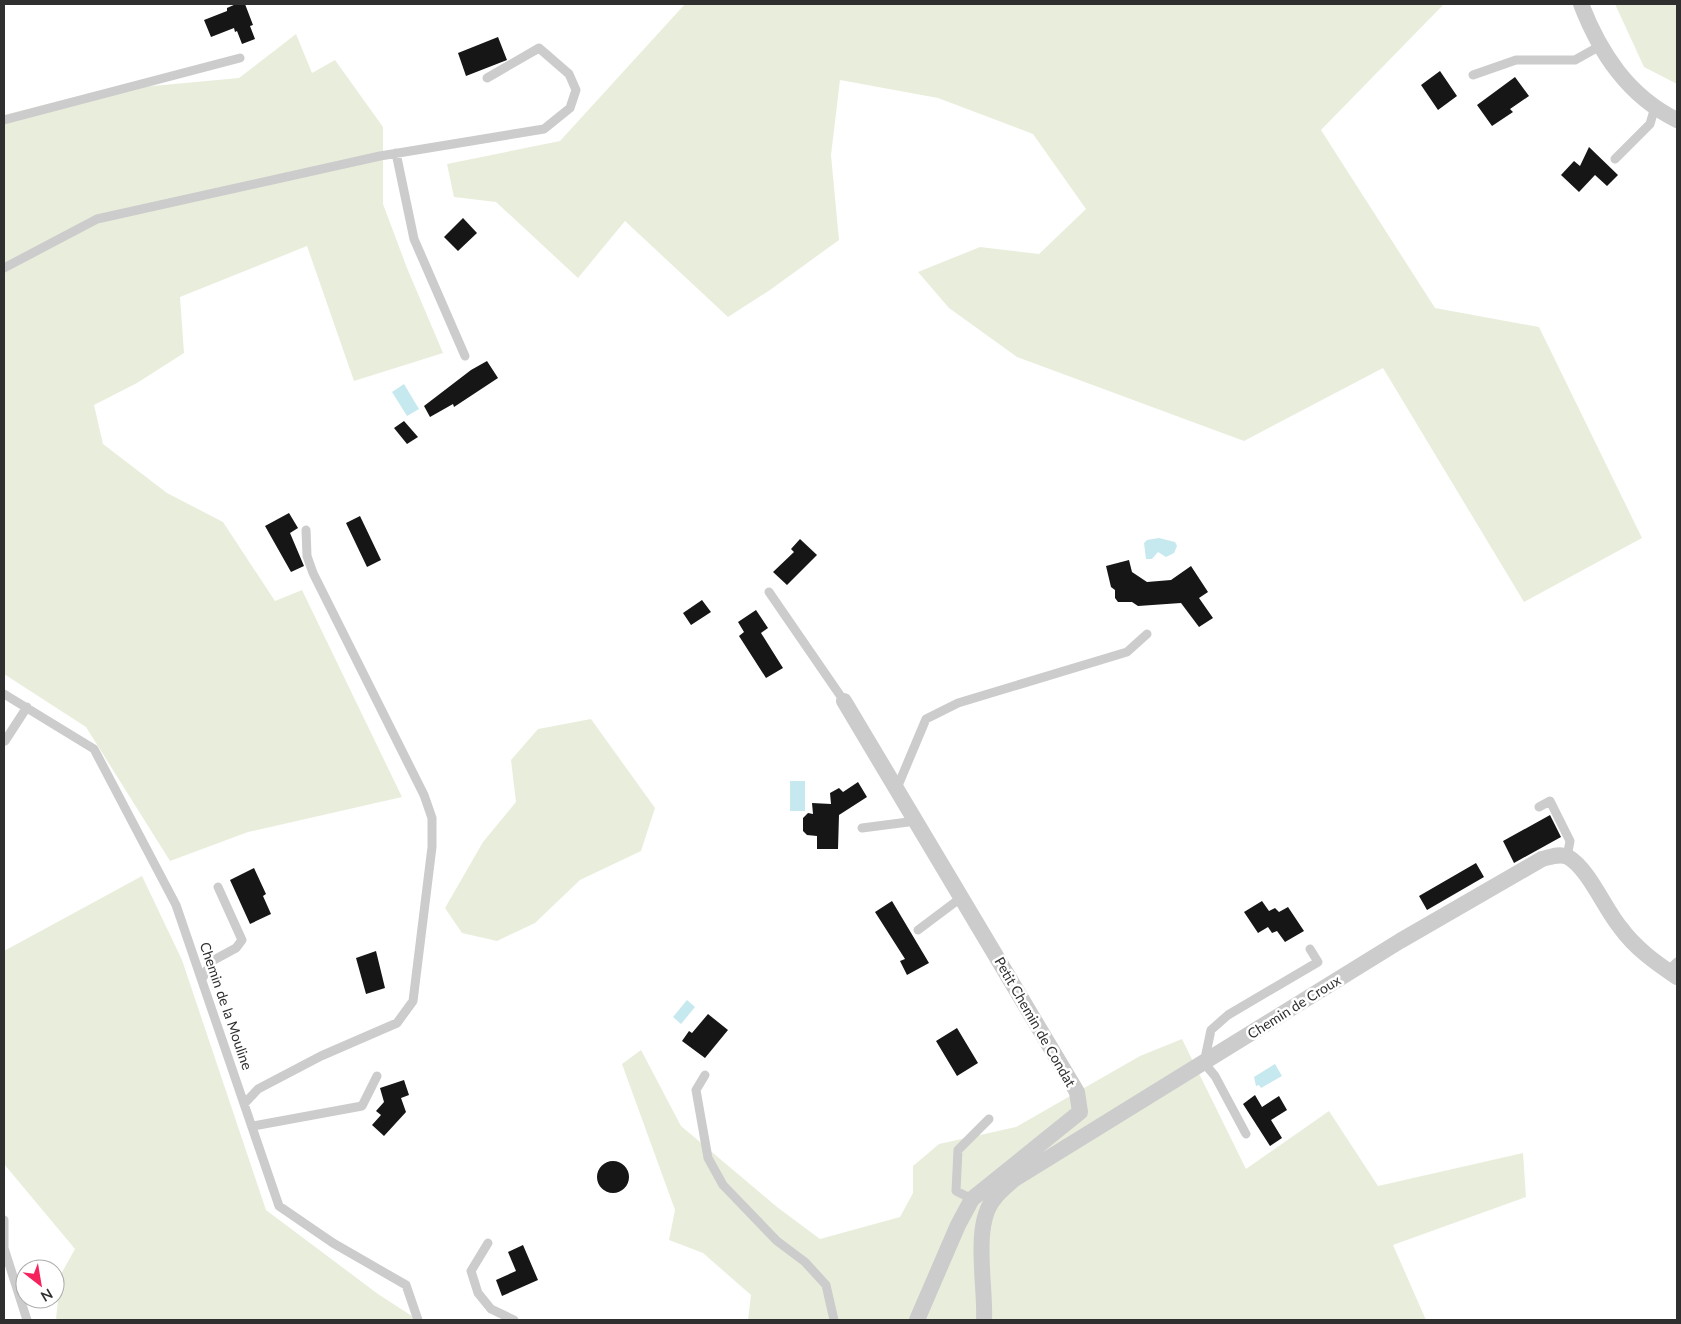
<svg xmlns="http://www.w3.org/2000/svg" width="1681" height="1324" font-family="Lato,sans-serif">
	<style>
		.green { fill: #e9eedc }
		.water { fill: #c6e8ef }
		.building { fill: #161616 }
		.lines { fill: none; stroke-linecap: round; stroke-linejoin: round }
		.service { stroke: #ccc; stroke-width: 9 }
		.minor { stroke: #ccc; stroke-width: 16 }
		.labels { text-anchor: middle; stroke-width: 5; stroke-linejoin: round; paint-order: stroke }
		.street-label { font-size: 14px; fill: #2f2f2f; stroke: #fff }
	</style>
	<rect width="100%" height="100%" fill="#fff"/>
	<path class="green" d="M685,4H1444L1321,130L1435,308L1539,327L1642,538L1524,602L1383,368L1244,441L1017,357L949,308L918,272L980,247L1039,254L1086,209L1033,134L938,98L840,80L831,155L839,240L770,290L728,317L625,221L578,278L496,202L454,197L447,164L560,141Z
		M1615,4H1677V84L1644,67Z
		M296,34L312,73L335,60L383,127V204L407,268L443,353L354,381L307,246L180,297L184,353L137,383L94,405L103,444L167,493L223,522L275,601L302,590L402,797L248,832L170,861L86,727L4,674V115L98,91L239,78Z
		M591,719L655,808L641,851L580,880L535,923L497,941L462,933L445,908L483,842L516,802L511,760L538,729Z
		M142,876L182,960L266,1210L378,1294L418,1320H58L56,1318L61,1274L75,1249L4,1164V951Z
		M1182,1039L1246,1169L1329,1111L1378,1186L1523,1153L1526,1197L1393,1245L1426,1320H748L751,1295L703,1253L669,1240L675,1210L622,1064L641,1050L681,1126L777,1207L820,1239L900,1217L913,1193V1166L939,1144L1016,1127L1140,1056Z"/>
	<path class="water" d="M404,384L419,409L407,416L392,392Z
		M1159,538L1175,542L1177,546L1174,553L1166,557L1158,552L1152,559H1146L1144,543L1147,540Z
		M790,781H805V811H790Z
		M687,1000L695,1007L681,1024L673,1017Z
		M1275,1064L1282,1076L1261,1088L1259,1085L1256,1086L1254,1077Z"/>
	<path class="building" d="M236,4H245L253,25L250,26L255,39L242,44L237,31L235,32L234,28L211,37L204,20L227,11V8Z
		M498,37L507,60L466,76L458,53Z
		M1440,71L1457,96L1438,110L1421,85Z
		M1515,77L1529,96L1510,109L1513,112L1492,126L1477,105Z
		M1589,147L1618,175L1607,186L1595,175L1579,192L1561,175L1574,161L1580,166Z
		M463,218L477,233L458,251L444,237Z
		M487,361L498,378L454,407L453,404L430,417L424,406L471,370Z
		M404,421L418,437L407,444L394,428Z
		M289,513L298,528L290,533L304,566L291,572L265,526Z
		M360,516L381,560L367,567L346,523Z
		M800,539L817,555L787,585L773,572L794,552L791,549Z
		M1129,560L1132,572L1147,582L1171,580L1191,566L1208,592L1199,598L1213,618L1199,627L1181,603L1138,606L1132,602H1118L1115,598V590L1111,587L1106,566Z
		M702,600L711,612L691,625L683,613Z
		M756,610L768,628L761,633L783,668L766,678L739,636L744,632L738,622Z
		M858,782L867,797L839,815L838,849H817V836L807,835L803,831V818L808,813L813,814L812,803L831,804L830,793L839,788L843,792Z
		M1550,815L1561,837L1514,863L1503,841Z
		M1476,863L1484,877L1427,910L1419,896Z
		M254,868L266,894L263,896L271,914L250,924L230,880Z
		M892,901L929,963L907,975L900,961L905,959L875,912Z
		M1262,901L1269,911L1275,908L1279,912L1288,907L1304,931L1285,942L1277,931L1272,933L1268,927L1258,933L1244,912Z
		M376,951L385,988L366,994L356,958Z
		M708,1014L728,1030L705,1058L682,1041L689,1031L692,1033Z
		M957,1028L978,1063L957,1076L936,1041Z
		M404,1080L409,1095L401,1098L406,1112L384,1136L372,1125L381,1115L376,1111L384,1102L380,1088Z
		M1255,1095L1262,1107L1279,1096L1287,1110L1271,1120L1282,1138L1270,1146L1243,1104Z
		M597 1177a16 16 0 1 1 32 0a16 16 0 1 1-32 0Z
		M523,1245L538,1280L502,1296L496,1280L516,1271L508,1252Z"/>
	<g class="lines">
		<path class="service" d="M1473,75L1516,60H1575L1600,46
			M4,120L240,58
			M396,153L414,239L465,356
			M1615,159L1650,124L1655,107
			M4,268L97,219L380,156L544,129L570,108L576,90L569,74L539,48L487,78
			M769,592L844,701
			M4,694L94,749L176,905L279,1206L333,1243L406,1285L418,1320
			M5,741L27,707
			M897,788L926,719L958,703L1127,652L1147,634
			M1539,807L1550,801L1570,841L1567,857
			M862,828L916,821
			M918,930L962,897
			M1668,971L1677,962
			M202,979L212,961L236,948L242,940L218,887
			M705,1075L696,1090L708,1158L723,1185L777,1241L805,1262L826,1285L834,1320
			M245,1103L258,1089L321,1056L397,1023L413,1001L432,847V818L424,795L313,573L307,556L306,530
			M253,1126L362,1106L377,1076
			M1246,1134L1215,1076L1204,1063L1211,1030L1228,1015L1318,962L1310,949
			M972,1199L956,1191L958,1150L989,1119
			M4,1220V1248L27,1320
			M488,1243L471,1271L478,1293L491,1309L514,1320"/>
		<path class="minor" d="M1581,4C1600,53 1628,96 1677,120
			M844,701L1077,1092L1080,1112L972,1199L958,1225L917,1320
			M984,1320C986,1287 972,1225 994,1199C999,1192 1007,1186 1013,1180L1400,941L1542,859C1550,857 1560,853 1568,857C1588,868 1605,909 1620,927C1635,948 1656,963 1677,977"/>
	</g>
	<g class="labels">
		<g class="street-label">
			<text transform="translate(226 1006) rotate(71)" y="5">Chemin de la Mouline</text>
			<text transform="translate(1294 1007) rotate(-32)" y="5">Chemin de Croux</text>
			<text transform="translate(1035 1022) rotate(60)" y="5">Petit Chemin de Condat</text>
		</g>
	</g>
	<rect width="1681" height="1324" fill="none" stroke="#2f2f2f" stroke-width="10"/>
	<g transform="translate(40 1284) rotate(149)"><circle r="24" fill="#ffffff" stroke="#acacac"/>
	<path d="M0-4L9 19L0 12L-9 19Z" fill="#f6225c"/>
	<text y="-8" font-size="14" font-weight="bold" text-anchor="middle" fill="#2f2f2f">N</text>
	</g>
</svg>
